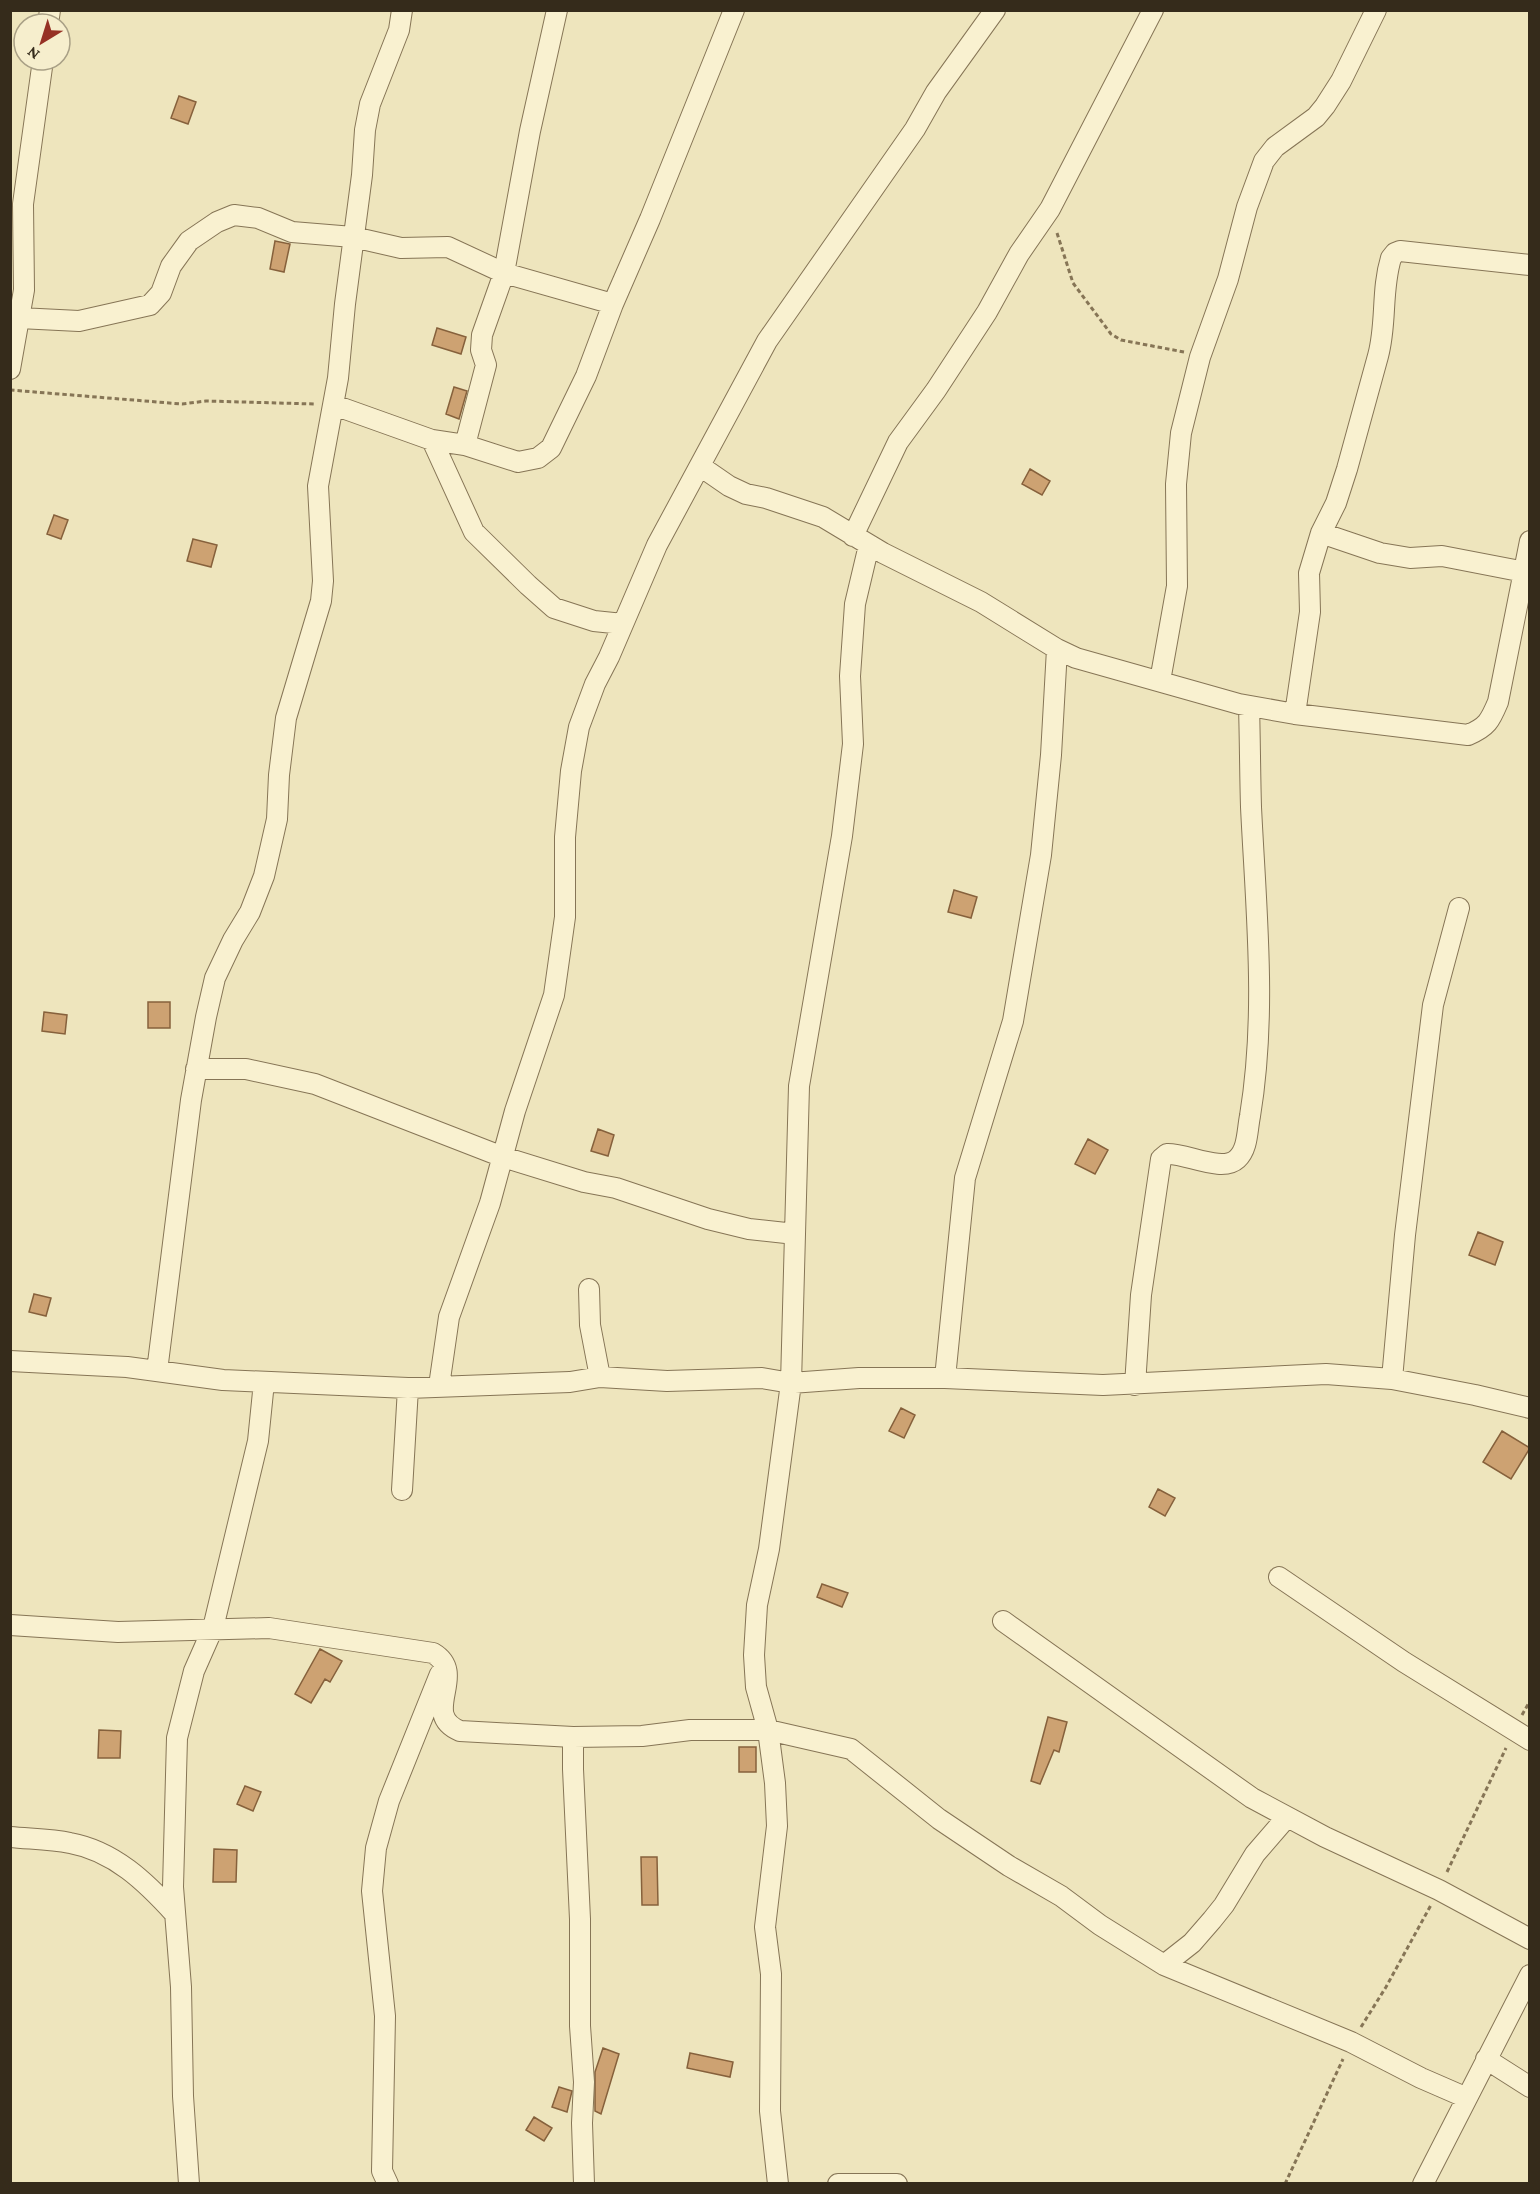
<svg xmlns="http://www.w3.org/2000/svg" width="1540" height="2194" font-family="'Crimson Pro',serif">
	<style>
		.building { fill: #cda272; stroke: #86613c; stroke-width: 1.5 }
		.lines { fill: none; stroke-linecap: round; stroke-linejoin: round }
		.minor-casing { stroke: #867556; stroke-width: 22 }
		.path { stroke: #867556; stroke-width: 3; stroke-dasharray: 4.5 3; stroke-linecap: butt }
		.minor { stroke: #f9f1d0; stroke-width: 20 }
	</style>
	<rect width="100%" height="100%" fill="#eee5bd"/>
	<path class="building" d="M179,96L196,102L188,124L171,118Z
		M275,241L290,244L284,272L270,269Z
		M437,328L466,337L461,354L432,345Z
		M454,387L467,391L459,419L446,414Z
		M1030,469L1050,481L1042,495L1022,484Z
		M54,515L68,520L61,539L47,534Z
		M193,539L217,545L211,567L187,561Z
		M954,890L977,897L971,918L948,912Z
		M148,1002H170V1028H148Z
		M44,1012L67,1015L65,1034L42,1031Z
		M598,1129L614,1135L608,1156L591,1151Z
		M1088,1139L1108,1150L1095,1174L1075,1164Z
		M1478,1232L1503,1242L1495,1265L1469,1255Z
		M34,1294L51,1298L46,1316L29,1312Z
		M901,1408L915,1415L904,1438L889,1431Z
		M1502,1431L1530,1448L1511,1479L1483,1462Z
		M1158,1489L1175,1498L1165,1516L1149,1507Z
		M822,1584L848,1593L842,1607L817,1597Z
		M320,1649L342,1661L330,1682L325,1679L311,1703L295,1694Z
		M1048,1717L1067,1722L1059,1752L1054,1750L1040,1784L1031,1781Z
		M99,1730L121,1731L120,1758H98Z
		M739,1747H756V1772H739Z
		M245,1786L261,1792L253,1811L237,1804Z
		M214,1849L237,1850L236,1882H213Z
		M641,1857H657L658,1905H642Z
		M603,2048L619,2054L601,2114L595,2111V2072Z
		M690,2053L733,2062L730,2077L687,2068Z
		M559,2087L572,2091L567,2112L552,2107Z
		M534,2117L552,2128L544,2141L526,2130Z"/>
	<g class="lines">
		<defs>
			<path id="minor" d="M48,24L50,10
				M19,318L79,321L150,305L161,293L171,266L189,241L217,222L234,215L258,218L292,232L353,237L401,248L448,247L504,273L613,304
				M10,369L24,290L23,204L43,60
				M334,405L432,440L474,532L528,585L554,608L594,621L623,624
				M432,440L465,445L518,462L538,458L551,448L586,376L613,304L650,219L734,10
				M465,445L486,365L481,350L482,335L504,273L530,131L557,10
				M700,466L729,486L746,494L766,498L823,517L883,553L981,602L1057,649L1076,658L1239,704L1295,714L1468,735C1487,727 1490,721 1498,702L1530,541
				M1321,533L1380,553L1410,558L1442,556L1530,573
				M853,536L898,442L936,390L987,312L1019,254L1050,209L1153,10
				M1160,681L1177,586L1176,484L1181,433L1200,357L1228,279L1247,207L1264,161L1275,147L1316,117L1325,106L1341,81L1376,10
				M1295,714L1310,612L1309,573L1321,533L1336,503L1347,469L1378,356C1387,323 1381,291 1391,258L1395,253L1400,251L1530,265
				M196,1069H246L315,1084L503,1157L584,1182L616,1188L708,1219L749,1229L795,1234L791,1383L769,1549L757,1605L754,1655L756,1687L768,1730L775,1783L777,1826L765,1927L771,1974L770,2111L778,2184
				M795,1234L799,1086L842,836L853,744L850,676L855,604L869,545
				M589,1289L590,1325L600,1377
				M10,1361L127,1367L223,1380L408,1388L570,1382L600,1377L667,1381L762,1378L791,1383L859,1378H945L1103,1385L1326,1374L1392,1379L1475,1395L1530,1408
				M157,1371L191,1100L206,1017L215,978L233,940L250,912L264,876L277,819L279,775L286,718L321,601L323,581L318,486L338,378L345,304L362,175L365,130L370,104L399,30L402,10
				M945,1378L965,1178L1013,1021L1041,855L1051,755L1057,649
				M1392,1379L1405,1235L1433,1005L1459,908
				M1135,1385L1141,1295L1161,1159L1167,1154C1186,1153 1222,1173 1237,1159C1248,1149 1247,1131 1250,1116C1267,1013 1256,910 1251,807C1250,773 1250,740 1249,706
				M439,1386L449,1317L490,1203L515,1111L554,995L565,917V837L571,771L579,727L595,684L609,657L657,545L767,341L915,129L936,92L995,10
				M402,1490L408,1388
				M1279,1577L1404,1662L1530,1740
				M1003,1621L1252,1798L1325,1837L1439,1890L1530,1939
				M10,1625L118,1632L269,1628L433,1653C469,1674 419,1714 460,1731L573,1737L642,1736L690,1730H768L851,1749L939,1819L1009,1866L1061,1896L1100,1925L1164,1965L1351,2042L1421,2078L1467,2098
				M573,1737V1769L580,1919V2026L584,2082L582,2123L584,2184
				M10,1837C30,1839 51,1839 70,1843C114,1851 146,1882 175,1914
				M1164,1965L1192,1943L1212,1920L1224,1905L1255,1854L1287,1817
				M1486,2059L1530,2087
				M189,2184L183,2096L181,1987L173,1887L177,1738L194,1671L213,1628L258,1441L264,1382
				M388,2184L382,2171L385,2016L372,1891L376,1848L389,1801L440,1674
				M838,2184H897
				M1423,2184L1530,1975"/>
		</defs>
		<use href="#minor" class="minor-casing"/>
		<path class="path" d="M1057,233L1073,283L1111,334L1121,340L1184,352
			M10,390L182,404L206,401L314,404
			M1522,1715L1530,1701
			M1447,1872L1506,1748
			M1361,2027L1386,1987L1431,1905
			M1285,2184L1343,2059"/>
		<use href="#minor" class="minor"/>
	</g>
	<rect width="1540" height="2194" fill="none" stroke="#352b1b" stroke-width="24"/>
	<g transform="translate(42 42) rotate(218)"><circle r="28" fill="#f6eecd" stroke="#a9a086" stroke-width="1.5"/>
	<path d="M0-4.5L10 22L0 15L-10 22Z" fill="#963125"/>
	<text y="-9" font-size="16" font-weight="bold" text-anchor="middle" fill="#352b1b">N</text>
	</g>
</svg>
